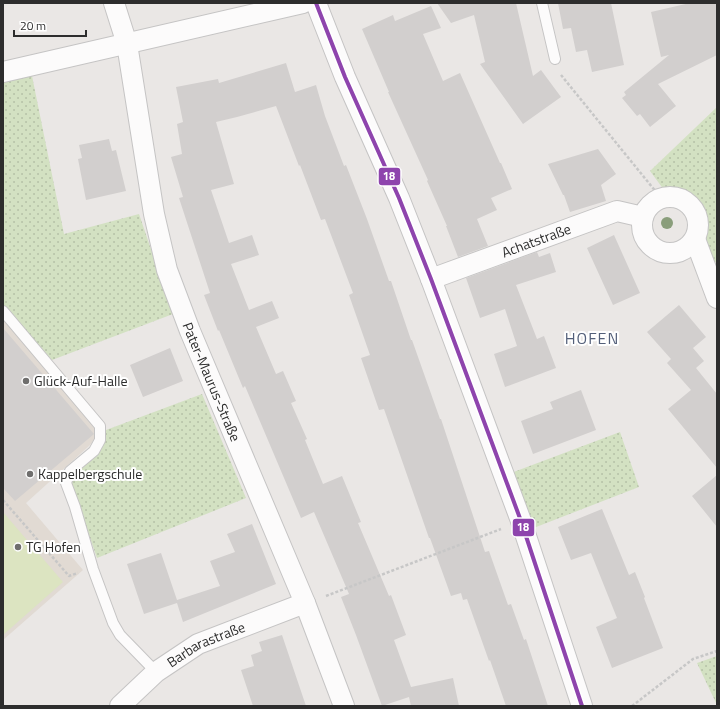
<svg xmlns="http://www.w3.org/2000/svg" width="720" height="709" font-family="'Titillium Web',sans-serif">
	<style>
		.education { fill: #e1dad3 }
		.grass { fill: url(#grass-dots) }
		.pitch { fill: #dce4c1 }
		.building { fill: #d2cfce }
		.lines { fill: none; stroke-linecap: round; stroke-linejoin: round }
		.lane-casing { stroke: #c5c4c4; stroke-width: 12 }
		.street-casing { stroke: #c5c4c4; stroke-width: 22 }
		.path { stroke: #c7c7c7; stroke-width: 2.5; stroke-dasharray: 3 2; stroke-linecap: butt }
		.lane { stroke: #fcfbfb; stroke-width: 10 }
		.street { stroke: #fcfbfb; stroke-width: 20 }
		.bus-1-casing { stroke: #fff; stroke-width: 7 }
		.bus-1 { stroke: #8e44ad; stroke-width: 4 }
		.tree { fill: #8a9e7b }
		.poi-dot { fill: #6f6e6d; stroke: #fff; stroke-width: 1.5 }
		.labels { text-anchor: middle; stroke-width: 4; stroke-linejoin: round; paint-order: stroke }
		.street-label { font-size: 14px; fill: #2d2d2d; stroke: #fff }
		.poi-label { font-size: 14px; fill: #2d2d2d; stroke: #fff; text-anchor: start }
		.quarter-label { font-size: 16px; letter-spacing: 1px; fill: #535f79; stroke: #fff }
		.line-badge { stroke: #fff; stroke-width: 1.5 }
		.badge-label { font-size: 11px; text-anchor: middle; font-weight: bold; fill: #fff }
	</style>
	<defs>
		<pattern id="grass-dots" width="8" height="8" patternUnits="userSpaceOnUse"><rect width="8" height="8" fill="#d3e1c2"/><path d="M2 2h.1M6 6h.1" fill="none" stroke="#b5c1a7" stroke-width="1.8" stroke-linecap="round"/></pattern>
	</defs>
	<rect width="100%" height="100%" fill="#eae7e5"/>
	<path class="education" d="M3,319L97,429L96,437L90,445L26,503L83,570L3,640Z"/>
	<path class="grass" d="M31,71L64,234L139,214L173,314L52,360L3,305V77Z
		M717,107V261L713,264L703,237L699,206L688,192L664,190L650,171Z
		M202,394L246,498L97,558L71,483L76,471L97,456L103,444L106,430Z
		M620,432L639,487L531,529L511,473Z
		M717,656V705L697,663Z"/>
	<path class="pitch" d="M3,512L63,582L3,635Z"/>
	<path class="building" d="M437,3H516L533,76L541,70L561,97L523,124L480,64L485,62L474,15L451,23Z
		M558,3H611L624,65L592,72L587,50L576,52L571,28L563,29Z
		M690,3H717V55L658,84L676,106L650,127L640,114L637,116L622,98L626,95L624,92L669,55L661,57L651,12Z
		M431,6L441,28L423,34L443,81L460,73L500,163H501L512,189L491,198L497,210L477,219L488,246L458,257L446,226H447L427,181L428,180L388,92H389L362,29L393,15L395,21Z
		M286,63L295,92L316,85L325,116L344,166L346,165L367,219L389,281H391L411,340H412L440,419H441L485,552L489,551L508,605L511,604L524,640L526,639L548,706H506L490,660L489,661L467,599L463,600L461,593L451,596L430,538H429L384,409L379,410L361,358L370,355L349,295L353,293L325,219L321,220L300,165L299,166L276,106L237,117L216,122L234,184L211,190L229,243L252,235L259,255L231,264L249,310L272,301L279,318L256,327L276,374L283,371L296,401L291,403L307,439L305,440L323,484L342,476L361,522L358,523L389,596L391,595L406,635L394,640L411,687L453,678L459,706H411L409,697L382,706L356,635L341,597L349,594L314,512L301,518L245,386L243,388L219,330L218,331L204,295L210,293L179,198L183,197L171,157L182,154L177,124L183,122L176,87L218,79L219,83Z
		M109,139L112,151L116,150L126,191L86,200L78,159L82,158L79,145Z
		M598,149L616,174L601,185L606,201L570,212L564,195H563L548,164Z
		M614,235L640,293L613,305L587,248Z
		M537,252L539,257L550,253L556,272L516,285L537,339L544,336L556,368L505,387L494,354L517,346L505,309L480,318L466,278Z
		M679,305L706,337L693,348L704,361L696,368L717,394V468L668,409L691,390L667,363L671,359L647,332Z
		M3,328L94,434L15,501L3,488Z
		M170,348L183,381L143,397L130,365Z
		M581,390L596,430L533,454L521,421L553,409L550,402Z
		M717,475V527L692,496Z
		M602,509L629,575L635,572L645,597L644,598L663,648L612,668L596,627L617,618L591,553L571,560L558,527Z
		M252,524L276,584L183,622L177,603L144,614L127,564L161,553L177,600L220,586L210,561L235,552L227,534Z
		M282,635L306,706H253L241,670L254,666L251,655L262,651L259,642Z"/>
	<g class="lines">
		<defs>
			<path id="lane" d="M542,3L555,59
				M3,311L100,426V440L94,451L70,471L66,483L75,507L93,569L113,623L120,635L156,672"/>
			<g id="street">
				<path id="s1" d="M114,3L127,44L154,214L167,270L190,331L305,603L344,706"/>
				<path d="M316,3L345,77L399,198L431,279L521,521L582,706"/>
				<path d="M3,72L303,3"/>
				<circle cx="670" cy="225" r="28"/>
				<path d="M695,239L717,298"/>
				<path id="s2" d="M431,279L617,211L643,217"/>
				<path id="s3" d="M120,706L156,672L198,644L305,603"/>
			</g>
		</defs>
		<use href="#lane" class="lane-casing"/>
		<use href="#street" class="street-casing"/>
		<path class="path" d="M561,75L661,198
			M3,500L69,576L78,573
			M326,596L501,529
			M632,706L693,659L717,651"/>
		<use href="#lane" class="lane"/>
		<use href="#street" class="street"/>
		<defs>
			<path id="bus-1" d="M316,3L345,77L399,198L431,279L521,521L582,706"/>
		</defs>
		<use href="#bus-1" class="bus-1-casing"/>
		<use href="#bus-1" class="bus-1"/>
	</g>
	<circle class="tree" cx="667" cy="223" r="6"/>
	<g class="poi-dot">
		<circle cx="26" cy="381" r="4"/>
		<circle cx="30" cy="474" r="4"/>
		<circle cx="18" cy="547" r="4"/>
	</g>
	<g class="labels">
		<g class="street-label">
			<text dy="5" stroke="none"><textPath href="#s2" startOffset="112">Achatstraße</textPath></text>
			<text dy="5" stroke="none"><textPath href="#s1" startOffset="393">Pater-Maurus-Straße</textPath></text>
			<text dy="5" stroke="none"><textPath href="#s3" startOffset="107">Barbarastraße</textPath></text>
		</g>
		<g class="poi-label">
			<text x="34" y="386">Glück-Auf-Halle</text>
			<text x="38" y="479">Kappelbergschule</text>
			<text x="26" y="552">TG Hofen</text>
		</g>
		<g class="quarter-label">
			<text x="592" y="344">HOFEN</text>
		</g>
	</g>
	<g class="line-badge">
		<rect x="378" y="167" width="23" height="19" rx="4" fill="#8e44ad"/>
		<rect x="512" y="518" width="23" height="19" rx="4" fill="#8e44ad"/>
	</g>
	<g class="badge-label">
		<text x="389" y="180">18</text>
		<text x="523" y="531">18</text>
	</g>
	<rect width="720" height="709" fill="none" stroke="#2d2d2d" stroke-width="8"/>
	<path d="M14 30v6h72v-6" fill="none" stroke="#2d2d2d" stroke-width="2"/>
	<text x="20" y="30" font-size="12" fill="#2d2d2d" stroke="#ffffff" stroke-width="3" paint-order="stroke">20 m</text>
</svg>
